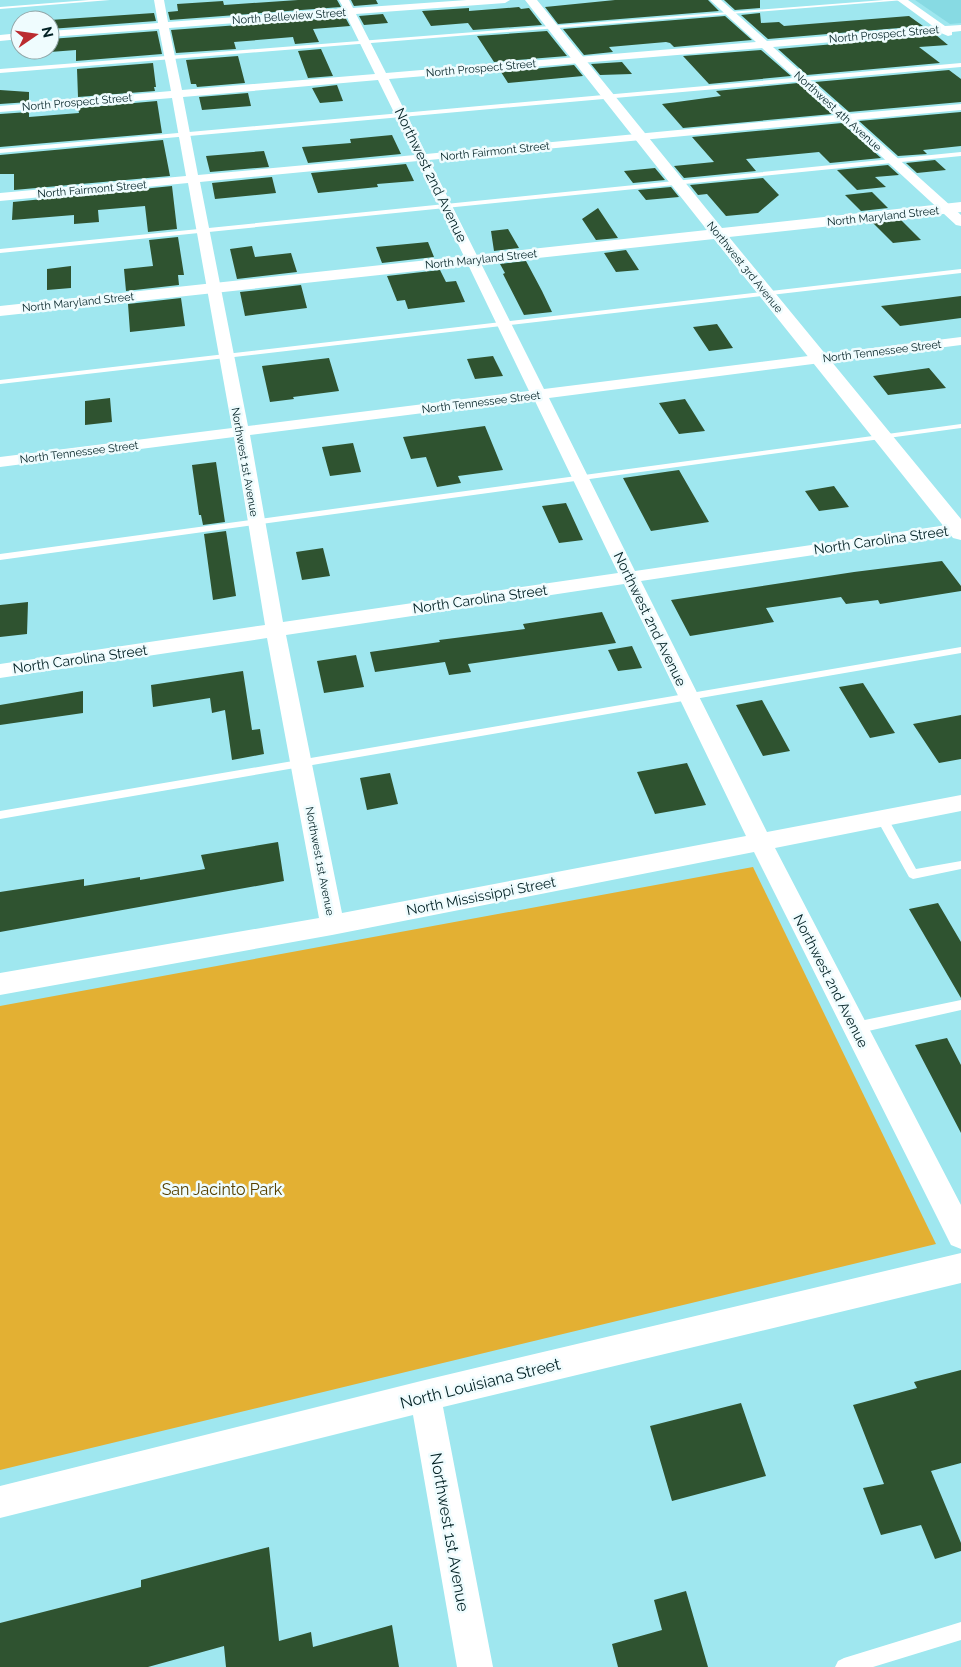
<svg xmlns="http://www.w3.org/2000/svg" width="961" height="1667" font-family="Raleway,sans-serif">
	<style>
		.built { fill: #87dae3 }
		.green { fill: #e3b033 }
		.building { fill: #2f5330 }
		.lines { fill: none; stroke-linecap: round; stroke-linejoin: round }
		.lane { fill: #fff; fill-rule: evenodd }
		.street { fill: #fff; fill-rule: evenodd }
		.secondary { fill: #fff; fill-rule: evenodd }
		.labels { text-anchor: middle; stroke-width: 5; stroke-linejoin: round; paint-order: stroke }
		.far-street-label { font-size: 11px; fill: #032225; stroke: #effcfe }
		.street-label { font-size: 14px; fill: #032225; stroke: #effcfe }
		.near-park-label { font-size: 16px; fill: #574000; stroke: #effcfe }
		.near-street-label { font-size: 16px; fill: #032225; stroke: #effcfe }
	</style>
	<rect width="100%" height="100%" fill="#9fe7ef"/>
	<path class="built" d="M915,0H961V23L950,24Z"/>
	<path class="green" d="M753,867L936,1244L0,1470V1006Z"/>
	<path class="building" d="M298,0H337L341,7L170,20L168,12L178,11L177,4L223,1L224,5Z
		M351,0H376L378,4L354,6Z
		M615,0H708L719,11L558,24L545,7Z
		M724,0H760V8L735,10Z
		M519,7L521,9L529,8L542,25L473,30L468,23L431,26L422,11L469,8V11Z
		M154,13L156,21L50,29V20Z
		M760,13L761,23L779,22L784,26L909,16L923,26L768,39L741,15Z
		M383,14L388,23L364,25L359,16Z
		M725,16L752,40L674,47L670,43L666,42L609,47L613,52L584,55L563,29Z
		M345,17L350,26L313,29L319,42L295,44L293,37L234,42L236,49L176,53L171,30Z
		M157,31L162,54L76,61V50L50,52V39Z
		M547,31L567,56L494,62L477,36Z
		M936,35L948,45L919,47L940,63L807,75L778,49Z
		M321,49L333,76L308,78L298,51Z
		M761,50L791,76L709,84L683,56Z
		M238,56L245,83L197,87L196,84H191L186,60Z
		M622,62L632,74L600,75L591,64Z
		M153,63L156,87H154L155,91L78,97L77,69Z
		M574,65L583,76L508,83L501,72Z
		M949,70L961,79V102L849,112L815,82Z
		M798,83L832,114L683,128L662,104L721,96L716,91Z
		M337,85L343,101L320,103L312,88Z
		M0,90L29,92V102L0,104Z
		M248,93L251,106L202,110L199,97Z
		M157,101L162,133L0,147V114L29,112V117L79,113L78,108Z
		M961,112V146L923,150L927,154L898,156L859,121Z
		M842,123L881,158L830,163L819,152L746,159L756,171L684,178L674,166L714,162L692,137Z
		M392,135L401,154L308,163L302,147L351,143L350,139Z
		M163,140L170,176L14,190V174H0V155Z
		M264,151L269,167L210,172L206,156Z
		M935,160L946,170L917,173L906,163Z
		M406,164L414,181L377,184L378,187L318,193L311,173Z
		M888,165L899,175L875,177L886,187L857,190L837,170Z
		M655,168L665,180L633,183L624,171Z
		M272,177L276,193L215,199L212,183Z
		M763,178L779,195L758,213L726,216L707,194L698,195L690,185Z
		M172,186L177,229L148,232L145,206L98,210L99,222L74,224V215L12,220L13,202Z
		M671,187L679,197L646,200L638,190Z
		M872,192L888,208L861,211L845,195Z
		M598,208L618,238L596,240L582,219Z
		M901,220L921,240L893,243L873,223Z
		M508,229L519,248L494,251L491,231Z
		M178,237L184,275H178L179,285L126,291L124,269L153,266L149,240Z
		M428,242L434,257L382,263L376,247Z
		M252,246L255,257L291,253L297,272L237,279L230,249Z
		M626,250L639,270L616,272L604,253Z
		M526,261L542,291L552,312L524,315L503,274L505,273L500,264Z
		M71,266V288L47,290V269Z
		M440,270L446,282L456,281L465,302L408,309L405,300L397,301L387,276Z
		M301,285L307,308L245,316L240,292Z
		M961,296V318L900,326L881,306Z
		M181,298L185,326L130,332L128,304Z
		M717,324L733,348L709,351L693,327Z
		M493,356L503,376L475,379L467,359Z
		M329,358L339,391L293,397L294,399L270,402L262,366Z
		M929,368L946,388L888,395L873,376Z
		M110,398L112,422L85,425V401Z
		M685,399L705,431L679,434L659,403Z
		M485,426L503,470L458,476L461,483L437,487L426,457L411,459L403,437Z
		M353,443L361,472L330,476L322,447Z
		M216,462L225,522L203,525L201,515H199L192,465Z
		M679,470L709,522L651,531L623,478Z
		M834,486L849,507L819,511L805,491Z
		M566,503L583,540L559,543L542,506Z
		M226,531L236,596L213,600L204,534Z
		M323,548L330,576L302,580L296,552Z
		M942,561L961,586V591L880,604L878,600L846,604L841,597L766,608L774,622L690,636L671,600L854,572Z
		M28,602L27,634L0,637V605Z
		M602,612L616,643L468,664L471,672L449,675L445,662L375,672L370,652L440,642L439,640L525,629L523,624Z
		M632,646L642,668L618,671L608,650Z
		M356,655L364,687L324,693L317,661Z
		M243,671L252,730L260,729L264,754L232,760L225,710L212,713L210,698L153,707L151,685Z
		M863,683L895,733L870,738L839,687Z
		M83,691V713L0,725V705Z
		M762,700L790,751L763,756L736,705Z
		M961,715V759L939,763L913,724Z
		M687,763L706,805L655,814L637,772Z
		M390,773L398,804L367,810L360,778Z
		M278,842L284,881L0,932V892L84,879V886L140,877V880L205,869L201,855Z
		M938,903L961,942V998L909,909Z
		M947,1038L961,1065V1133L915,1045Z
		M961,1370V1463L931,1471L961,1543V1551L935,1559L921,1525L881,1535L863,1488L884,1484L853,1405L917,1388L914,1382Z
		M741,1403L766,1476L672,1501L650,1426Z
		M269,1547L279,1641L311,1632L313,1647L392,1625L399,1667H226L224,1646L148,1667H0V1623L141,1587V1580Z
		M686,1591L708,1667H618L612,1644L662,1630L654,1600Z"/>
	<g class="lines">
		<path class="lane" d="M89,0H110L0,9V7Z
			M884,0H904L0,73V69Z
			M961,63V67L0,153V149Z
			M961,152V156L0,253V249Z
			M961,269V273L0,384V380Z
			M961,424V428L0,560V554Z
			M961,647V653L0,819V811Z
			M882,814L886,815L916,869L961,861V869L913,879L909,877L876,818Z
			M961,1000V1010L855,1034L850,1032L849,1028L850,1024L855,1022Z
			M961,1622V1640L873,1667H835L838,1661L844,1658Z"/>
		<path class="street" d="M154,0H164L168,22L344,9L339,0H349L353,8L467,0H510L505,3L356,14L386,73L756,42L710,0H721L767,41L934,27L897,0H908L945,26L961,25V31L952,32V35L948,36L941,33L773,47L848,114L961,104V110L855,120L961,215V226L956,225L843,121L429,160L544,389L961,337V345L549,398L635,571L961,523V533L641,581L767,832L961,795V811L775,848L961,1205V1249L951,1245L754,852L332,935L0,995V973L319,918L267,638L0,678V664L265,625L234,437L0,467V457L232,428L188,183L0,201V193L186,176L172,98L0,112V106L171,91L159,29L50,37V31L158,23ZM346,15L375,74L182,90L169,28ZM762,48L836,115L426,154L389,79ZM378,80L415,155L198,175L183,97ZM418,161L529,391L248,426L200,182ZM534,399L618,573L283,622L250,435ZM624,584L746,836L342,913L286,635Z
			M20,33V39L0,41V35Z
			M961,1253V1283L443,1407L493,1667H457L413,1415L0,1518V1486L425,1380Z"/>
		<path class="secondary" d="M525,0H537L722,228L961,202V212L729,237L961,519V540L953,538L714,239L0,316V306L707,230Z"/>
	</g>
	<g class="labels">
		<g class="far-street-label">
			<text transform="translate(289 16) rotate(-4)" y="4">North Belleview Street</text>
			<text transform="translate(884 34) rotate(-5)" y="4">North Prospect Street</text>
			<text transform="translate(481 68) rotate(-5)" y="4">North Prospect Street</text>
			<text transform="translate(77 102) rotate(-5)" y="4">North Prospect Street</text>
			<text transform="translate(838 111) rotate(42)" y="4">Northwest 4th Avenue</text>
			<text transform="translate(495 151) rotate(-6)" y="4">North Fairmont Street</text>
			<text transform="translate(92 189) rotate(-5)" y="4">North Fairmont Street</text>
			<text transform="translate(883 216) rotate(-6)" y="4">North Maryland Street</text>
			<text transform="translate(481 259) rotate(-6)" y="4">North Maryland Street</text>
			<text transform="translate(745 267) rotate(51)" y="4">Northwest 3rd Avenue</text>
			<text transform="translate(78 302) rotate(-6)" y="4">North Maryland Street</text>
			<text transform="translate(882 351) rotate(-7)" y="4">North Tennessee Street</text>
			<text transform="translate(481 402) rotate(-7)" y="4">North Tennessee Street</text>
			<text transform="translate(79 452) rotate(-7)" y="4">North Tennessee Street</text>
			<text transform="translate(245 462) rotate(80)" y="4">Northwest 1st Avenue</text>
			<text transform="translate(320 861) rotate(79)" y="4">Northwest 1st Avenue</text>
		</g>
		<g class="street-label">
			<text transform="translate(431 175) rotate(64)" y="5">Northwest 2nd Avenue</text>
			<text transform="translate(881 540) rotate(-8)" y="5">North Carolina Street</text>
			<text transform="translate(480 599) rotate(-8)" y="5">North Carolina Street</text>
			<text transform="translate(650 619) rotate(64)" y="5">Northwest 2nd Avenue</text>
			<text transform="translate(80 659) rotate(-8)" y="5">North Carolina Street</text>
			<text transform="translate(481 896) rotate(-11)" y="5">North Mississippi Street</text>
			<text transform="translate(831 981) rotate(63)" y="5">Northwest 2nd Avenue</text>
		</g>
		<g class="near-park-label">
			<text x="222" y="1195">San Jacinto Park</text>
		</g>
		<g class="near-street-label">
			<text transform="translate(480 1383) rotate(-14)" y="6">North Louisiana Street</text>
			<text transform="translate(450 1532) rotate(80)" y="6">Northwest 1st Avenue</text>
		</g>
	</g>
	<g transform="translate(35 35) rotate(77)"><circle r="24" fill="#effcfe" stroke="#91a5a7"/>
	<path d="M0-4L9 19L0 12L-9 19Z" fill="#bb2b2f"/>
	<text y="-8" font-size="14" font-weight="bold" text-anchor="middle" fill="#032225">N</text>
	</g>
</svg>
